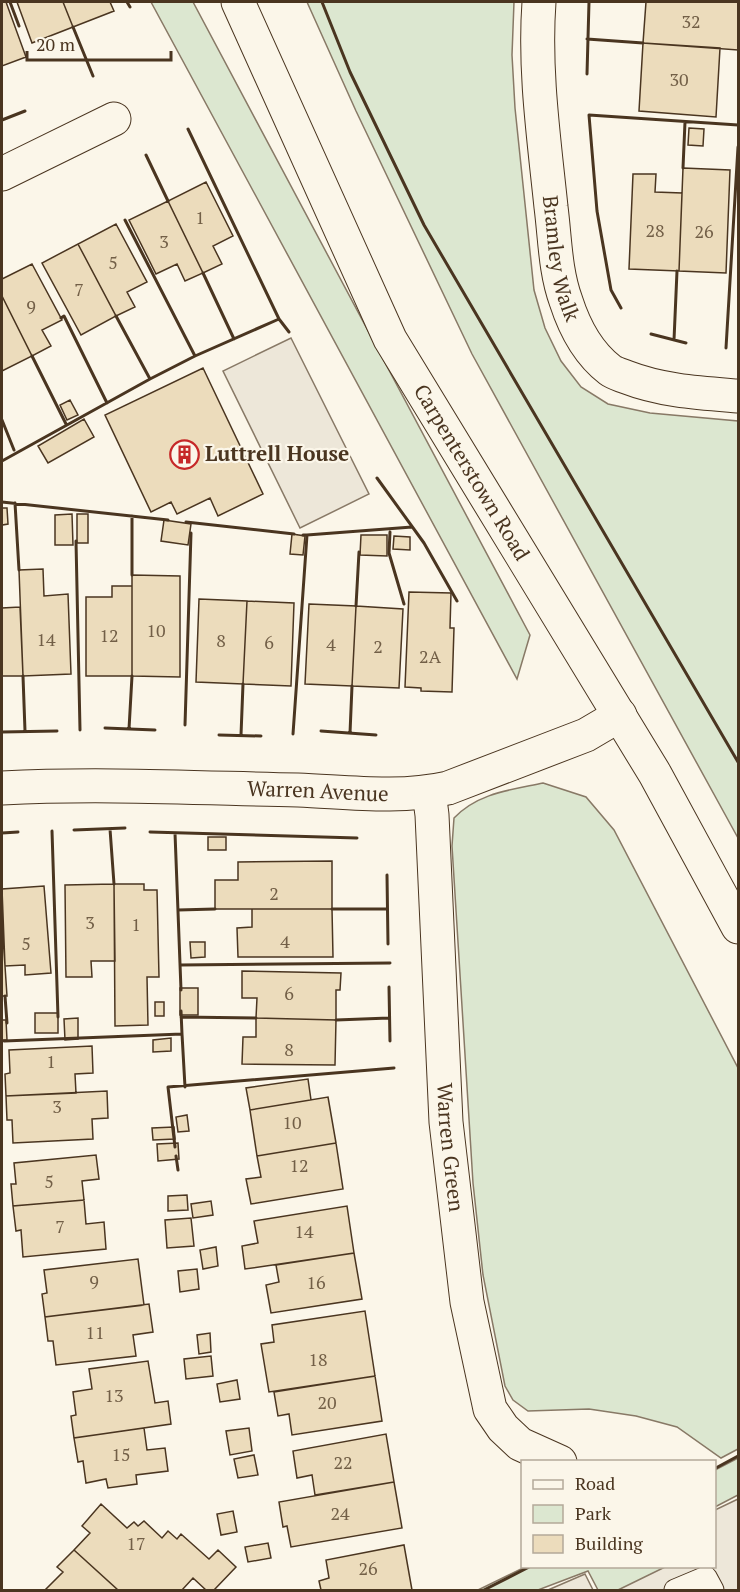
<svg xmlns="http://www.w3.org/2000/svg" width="740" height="1592" font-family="'PT Serif',serif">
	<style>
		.green { fill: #dce7d0; stroke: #887966; stroke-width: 1.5 }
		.parking { fill: #ede7d9; stroke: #887966; stroke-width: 1.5 }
		.building { fill: #ecdcbc; stroke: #4a3520; stroke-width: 1.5 }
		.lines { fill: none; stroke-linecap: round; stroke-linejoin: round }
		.service-casing { stroke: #4a3520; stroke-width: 23 }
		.minor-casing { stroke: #4a3520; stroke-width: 35 }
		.tertiary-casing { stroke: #4a3520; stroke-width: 35 }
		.service { stroke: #fbf6e9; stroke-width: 21 }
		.minor { stroke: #fbf6e9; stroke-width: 33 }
		.tertiary { stroke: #fbf6e9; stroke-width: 33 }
		.wall { stroke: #4a3520; stroke-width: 3 }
		.labels { text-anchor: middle; stroke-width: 4.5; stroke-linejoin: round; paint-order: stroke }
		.number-label { font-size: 18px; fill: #725f47 }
		.street-label { font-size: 21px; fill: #4a3520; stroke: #fbf6e9 }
		.poi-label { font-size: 21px; font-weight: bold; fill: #4a3520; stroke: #fbf6e9; text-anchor: start }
	</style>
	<rect width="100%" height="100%" fill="#fbf6e9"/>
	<path class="green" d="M151,2H193L530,635L517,679Z
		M307,2H514L512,55L515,108L534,290L545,328L561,361L581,387L608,404L650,413L738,421V838L472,354L356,111Z
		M543,783L586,797L614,830L738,1068V1449L721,1458L677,1427L636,1416L589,1409L528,1411L513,1400L505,1386L483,1275L473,1183L452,846L454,818C478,793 510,790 543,783Z
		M738,1458V1495L715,1507V1470Z
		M661,1566L663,1570L620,1590H598L588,1571L538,1590H478L525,1567Z"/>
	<path class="parking" d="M291,338L369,494L300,528L223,371Z
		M738,1499V1590H618L665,1567L714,1566L715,1510Z
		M585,1574L593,1590H548Z"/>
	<path class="building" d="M2,2H6L26,57L2,66Z
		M17,2H63L73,27L32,43Z
		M63,2H110L114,11L73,27Z
		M646,2H738V50L643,43Z
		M643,43L720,48L716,117L639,111Z
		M689,128L704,129L703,146L688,145Z
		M683,168L730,170L726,273L679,271Z
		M633,174H656L655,192L682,193L679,271L629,269Z
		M206,182L233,236L213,246L222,264L203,273L168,201Z
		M168,201L203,273L185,281L177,264L156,274L129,220Z
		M116,224L147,282L127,292L135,307L116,316L78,244Z
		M78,244L116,316L81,335L42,263Z
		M32,264L62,320L42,330L51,346L32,356L2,296V279Z
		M2,296L32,356L2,371Z
		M203,368L263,494L218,516L210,498L177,514L171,502L151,512L105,415Z
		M70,400L78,415L67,420L60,405Z
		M84,419L94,437L48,463L38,446Z
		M2,508H7L8,524L2,525Z
		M72,514L73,545H55V515Z
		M77,514H88V543H77Z
		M164,520L191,524L188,545L161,541Z
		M292,534L305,536L303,555L290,554Z
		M361,535H387V556L360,555Z
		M394,536L410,537V550L393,549Z
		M43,569L44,596L68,594L71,674L23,676L19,570Z
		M132,575L180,576V677L132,676Z
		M112,586H132V676H86V597H112Z
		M409,592L451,593L450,628H454L452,692L421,691V688L405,687Z
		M199,599L247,601L243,684L196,682Z
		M247,601L294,603L291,686L243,684Z
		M309,604L356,606L352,686L305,684Z
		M356,606L403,609L399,688L352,686Z
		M20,607L23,676H2V608Z
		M208,837H226V850H208Z
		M332,861V909H215V880H238V862Z
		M114,884H144V890H157L159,977H147L148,1025L115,1026Z
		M114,884L115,961H91L92,977H66L65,885Z
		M44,886L51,973L25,975V965L5,966L2,889Z
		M252,909H332L333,957H238L237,928L252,927Z
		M2,923L5,966L7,996H2Z
		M190,942H205V957L191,958Z
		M242,971L341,973L340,990H336V1020L256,1018L257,998H242Z
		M180,988H198V1015H180Z
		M155,1002H164V1016H155Z
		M35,1013H58V1033H35Z
		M78,1018V1039L65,1040L64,1019Z
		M256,1018L336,1020L335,1065L242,1064L243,1037H256Z
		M2,1020H6L7,1040H2Z
		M171,1038V1051L153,1052V1040Z
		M92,1046L93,1073L75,1074L76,1093L6,1096L5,1074L10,1073L9,1050Z
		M308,1079L311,1100L250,1110L246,1088Z
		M107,1091L108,1118L92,1119L93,1139L13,1143L12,1120H7L6,1096Z
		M328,1097L336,1143L257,1156L250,1110Z
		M187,1115L189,1131L178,1132L176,1117Z
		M174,1127L175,1139L153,1140L152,1128Z
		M178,1143L179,1159L158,1161L157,1144Z
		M336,1143L343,1189L251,1204L246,1179L261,1177L257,1156Z
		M96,1155L99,1179L82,1181L84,1200L13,1206L11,1184H16L14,1163Z
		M187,1195L188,1210L168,1211V1196Z
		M84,1200L86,1224L104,1222L106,1249L23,1257L21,1230L16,1231L13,1206Z
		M211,1201L213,1215L193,1218L191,1204Z
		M347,1206L354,1253L245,1269L242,1246L258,1243L254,1221Z
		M191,1218L194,1246L167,1248L165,1220Z
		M216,1247L218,1266L203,1269L200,1250Z
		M354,1253L362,1299L271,1313L266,1285L279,1282L276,1265Z
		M138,1259L144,1305L45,1317L42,1294L47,1293L44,1270Z
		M197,1269L199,1289L180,1292L178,1271Z
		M149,1304L153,1332L133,1335L136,1356L56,1365L53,1341H48L45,1317Z
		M365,1311L375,1376L269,1392L261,1344L274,1342L272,1325Z
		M210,1333L211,1352L199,1354L197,1335Z
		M211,1356L213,1376L186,1379L184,1359Z
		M148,1361L155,1403L168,1401L171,1424L74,1438L71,1416L76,1415L73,1392L92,1389L89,1369Z
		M375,1376L382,1421L292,1435L289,1414L278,1416L274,1392Z
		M237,1380L240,1399L220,1402L217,1384Z
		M144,1428L147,1450L165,1448L168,1471L136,1475L137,1484L108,1488L106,1479L86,1483L83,1461L78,1462L74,1438Z
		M249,1428L252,1451L230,1455L226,1431Z
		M386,1434L394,1482L315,1495L312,1475L297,1478L293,1451Z
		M254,1455L258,1475L238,1478L234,1459Z
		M394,1482L402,1528L291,1547L287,1526L283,1527L279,1502Z
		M101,1504L127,1528L134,1522L138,1526L144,1521L162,1538L168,1531L177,1539L181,1534L209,1559L218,1550L236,1567L214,1590H206L193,1578L182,1590H118L74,1550L90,1533L82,1526Z
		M233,1511L237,1532L221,1535L217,1514Z
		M268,1543L271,1558L248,1562L245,1547Z
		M404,1545L412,1590H321L319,1581L329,1578L326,1560Z
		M74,1550L118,1590H45L63,1572L57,1567Z"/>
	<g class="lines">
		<defs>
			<path id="service" d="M675,1590L706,1577L713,1590"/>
			<g id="minor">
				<path id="s1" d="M539,2C534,70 544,139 551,207C555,238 555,271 566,301C574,326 588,353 610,370C614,373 621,375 626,377C662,391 700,393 738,396"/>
				<path d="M2,174L114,119"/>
				<path id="s2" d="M2,788C100,783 199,788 298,790C348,792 399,799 448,788L586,735L620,715"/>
				<path id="s3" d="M429,792L432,815L446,1122L467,1302L490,1409L503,1428L520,1444L560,1462"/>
			</g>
			<g id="tertiary">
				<path id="s4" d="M238,2L390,339L655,774L738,927"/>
			</g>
		</defs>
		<use href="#service" class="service-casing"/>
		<use href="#minor" class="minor-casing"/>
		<use href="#tertiary" class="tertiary-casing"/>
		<use href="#service" class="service"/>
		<use href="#minor" class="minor"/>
		<use href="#tertiary" class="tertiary"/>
		<path class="wall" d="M10,2L19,26
			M127,2L130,7
			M322,2L350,72L424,225L738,762
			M73,27L93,76
			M587,39L643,43
			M587,74L589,2
			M2,120L25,111
			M188,129L279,319L289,332
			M146,155L168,201
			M683,168L685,122
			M125,220L195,356
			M203,273L234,339
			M621,308L611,290L597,211L589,115L738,125
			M61,318L64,316L107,403
			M651,334L686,343
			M674,340L677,271
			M726,348L738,147
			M32,356L66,424
			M150,379L195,356L279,319
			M2,420L14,450
			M2,461L150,379L116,316
			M377,478L424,543L457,601
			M2,502L168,520
			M15,503L19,570
			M132,516V575
			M186,522L294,534
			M390,532L389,553L404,604
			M307,535L412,527
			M76,541L80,730
			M356,606L359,552
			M23,676L25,731
			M185,725L191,533
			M105,728L155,730
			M129,729L132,676
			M321,731L376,735
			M2,732L57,731
			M350,733L352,686
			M293,734L307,535H303
			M219,735L261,736
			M241,735L243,684
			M110,829L114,884
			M74,830L125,828
			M52,831L58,1017
			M150,832L357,838
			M2,833L18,832
			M175,833L181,990
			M387,875L388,944
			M332,909H387
			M178,910L215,909
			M180,965L390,963
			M389,987L390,1041
			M5,996L7,1023
			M181,1017L256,1018
			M336,1020L389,1018
			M182,1034L185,1087
			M4,1041L182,1034L181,1011
			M175,1147L168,1087L394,1068
			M176,1156L178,1170
			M714,1469L738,1456
			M484,1590L531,1566"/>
	</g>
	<defs>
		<symbol id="building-ring" viewBox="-11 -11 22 22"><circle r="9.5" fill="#fbf6e9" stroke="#c62828" stroke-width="1.5"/><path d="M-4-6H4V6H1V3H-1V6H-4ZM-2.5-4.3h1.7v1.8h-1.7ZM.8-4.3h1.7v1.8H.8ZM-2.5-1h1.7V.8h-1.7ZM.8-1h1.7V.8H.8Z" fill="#c62828"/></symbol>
	</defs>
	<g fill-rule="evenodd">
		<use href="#building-ring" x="168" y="438" width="33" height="33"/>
	</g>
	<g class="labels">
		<g class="number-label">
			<text x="691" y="28">32</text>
			<text x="679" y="86">30</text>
			<text x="200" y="224">1</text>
			<text x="655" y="237">28</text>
			<text x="704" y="238">26</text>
			<text x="164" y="248">3</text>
			<text x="113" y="269">5</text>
			<text x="79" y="296">7</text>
			<text x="31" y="313">9</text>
			<text x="156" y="637">10</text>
			<text x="109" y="642">12</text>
			<text x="46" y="646">14</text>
			<text x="221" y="647">8</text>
			<text x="269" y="649">6</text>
			<text x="331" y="651">4</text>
			<text x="378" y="653">2</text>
			<text x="430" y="663">2A</text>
			<text x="274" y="900">2</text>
			<text x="90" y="929">3</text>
			<text x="136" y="931">1</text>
			<text x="285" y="948">4</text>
			<text x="26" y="950">5</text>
			<text x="289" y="1000">6</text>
			<text x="289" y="1056">8</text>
			<text x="51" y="1068">1</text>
			<text x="57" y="1113">3</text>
			<text x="292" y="1129">10</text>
			<text x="299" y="1172">12</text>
			<text x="49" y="1188">5</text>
			<text x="60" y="1233">7</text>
			<text x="304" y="1238">14</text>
			<text x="94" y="1288">9</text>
			<text x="316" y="1289">16</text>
			<text x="95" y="1339">11</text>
			<text x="318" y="1366">18</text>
			<text x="114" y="1402">13</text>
			<text x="327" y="1409">20</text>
			<text x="121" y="1461">15</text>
			<text x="343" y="1469">22</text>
			<text x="340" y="1520">24</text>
			<text x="136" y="1550">17</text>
			<text x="368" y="1575">26</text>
		</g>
		<g class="street-label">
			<text dy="7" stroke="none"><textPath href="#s1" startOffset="258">Bramley Walk</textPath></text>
			<text dy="7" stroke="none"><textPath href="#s4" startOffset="526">Carpenterstown Road</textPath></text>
			<text dy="7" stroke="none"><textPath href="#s2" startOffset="316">Warren Avenue</textPath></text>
			<text dy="7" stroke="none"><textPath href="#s3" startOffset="356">Warren Green</textPath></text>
		</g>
		<g class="poi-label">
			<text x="205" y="461">Luttrell House</text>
		</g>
	</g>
	<rect width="740" height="1592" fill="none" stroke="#4a3520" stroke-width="6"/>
	<rect x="521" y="1460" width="195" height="108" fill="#fbf6e9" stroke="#b4a999" stroke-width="1.5"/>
	<rect x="533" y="1480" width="30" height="9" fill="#fbf6e9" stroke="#b4a999" stroke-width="1.5"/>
	<text x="575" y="1490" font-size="18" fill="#4a3520">Road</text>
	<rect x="533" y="1505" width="30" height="18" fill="#dce7d0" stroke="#b4a999" stroke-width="1.5"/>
	<text x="575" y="1520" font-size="18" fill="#4a3520">Park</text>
	<rect x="533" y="1535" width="30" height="18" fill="#ecdcbc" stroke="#b4a999" stroke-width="1.5"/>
	<text x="575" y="1550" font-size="18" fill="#4a3520">Building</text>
	<path d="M27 51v9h144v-9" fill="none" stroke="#4a3520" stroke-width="3"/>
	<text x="36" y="51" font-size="18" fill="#4a3520" stroke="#fbf6e9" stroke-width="4.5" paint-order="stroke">20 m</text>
</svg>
